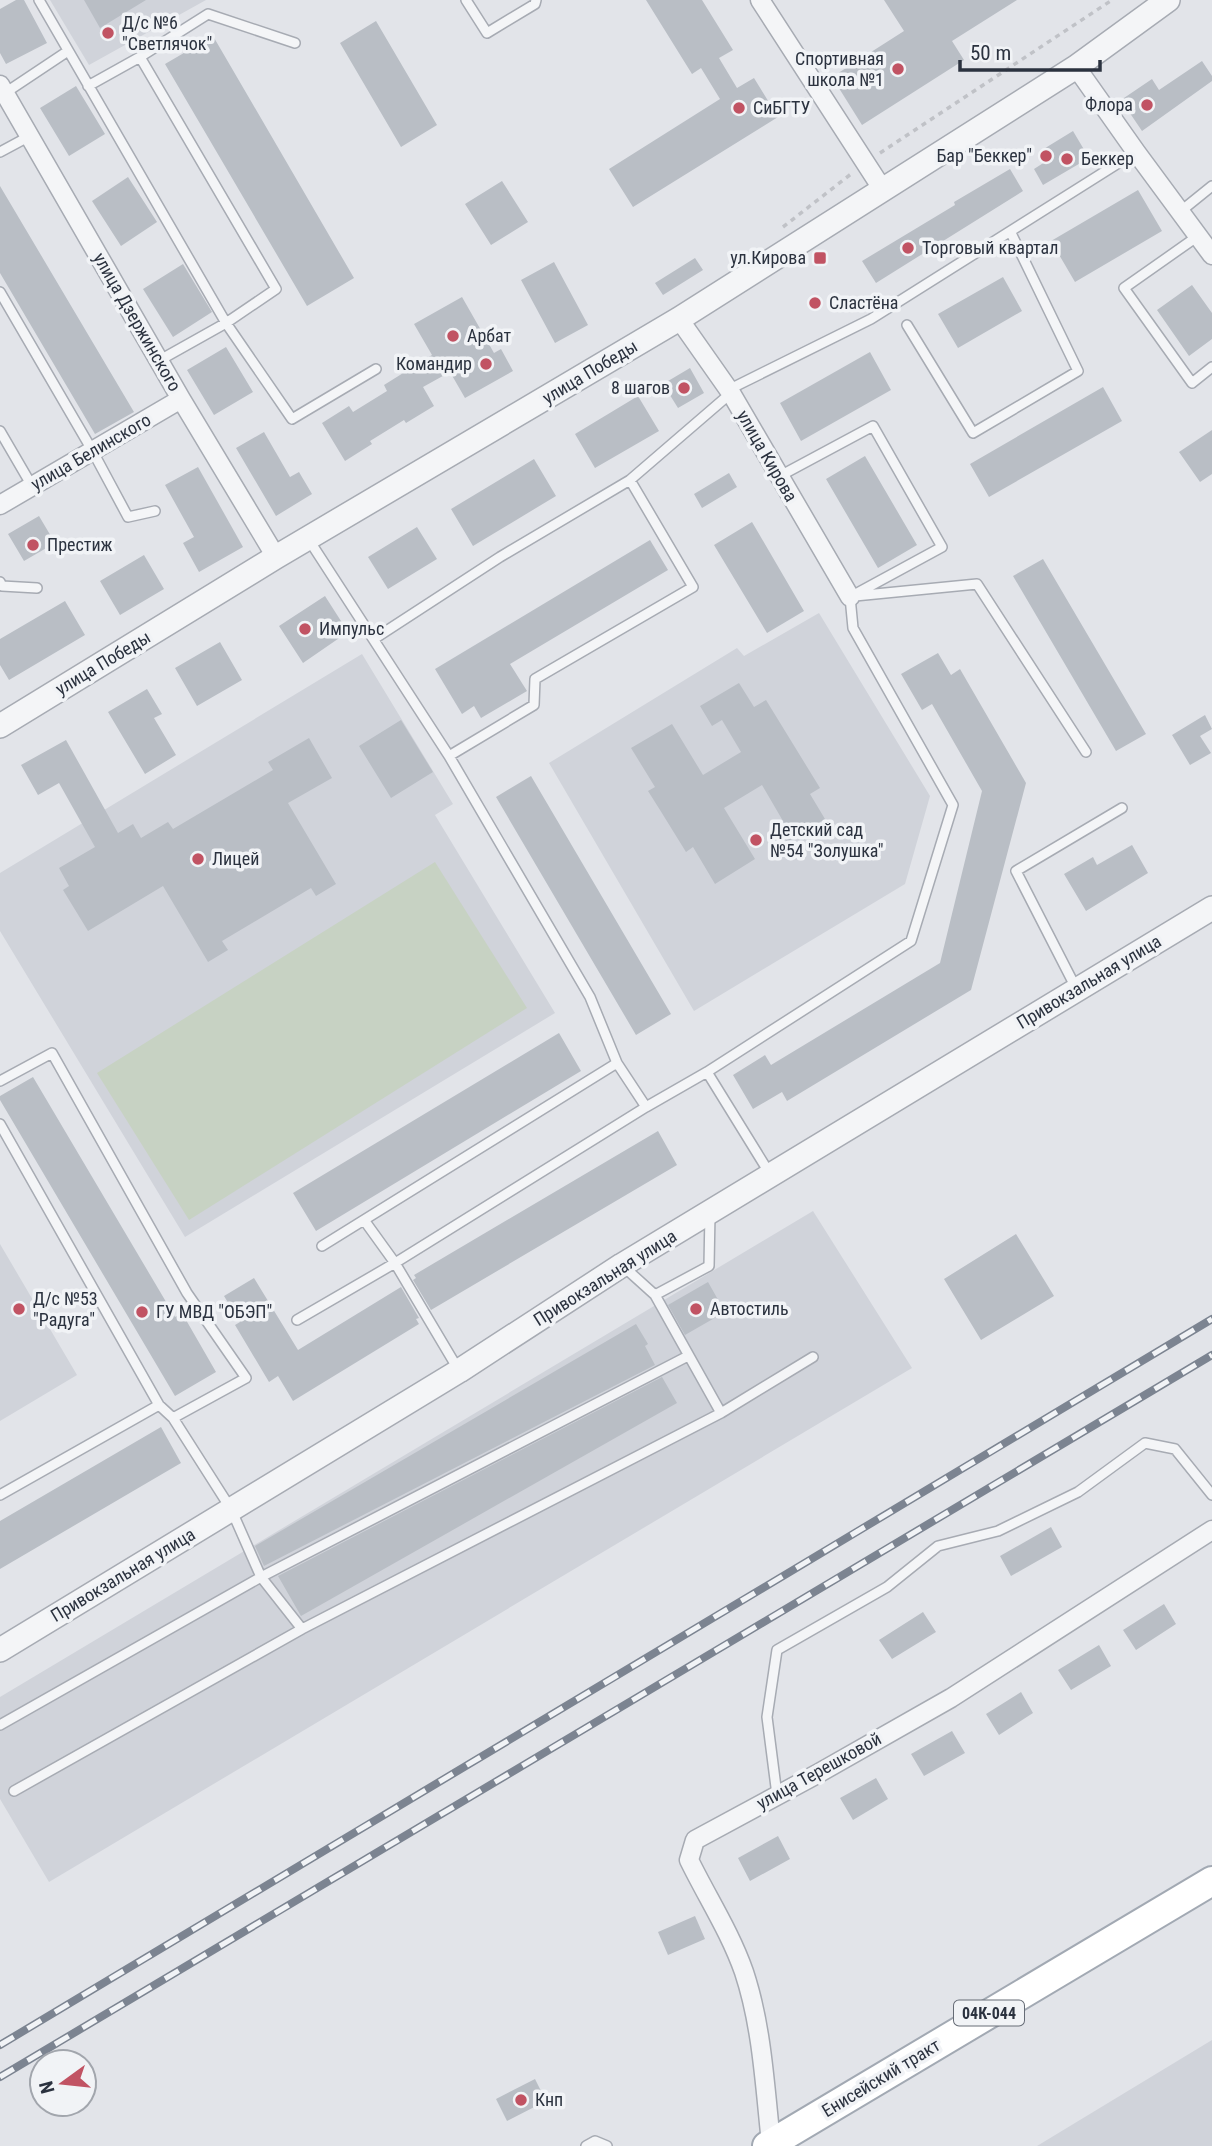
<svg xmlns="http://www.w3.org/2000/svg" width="1212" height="2146" font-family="'Roboto Condensed',sans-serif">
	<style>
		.built { fill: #d0d3da }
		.green { fill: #c7d2c3 }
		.building { fill: #b9bec5 }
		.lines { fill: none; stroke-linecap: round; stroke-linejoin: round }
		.service-casing { stroke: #a7abb3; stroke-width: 12 }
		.minor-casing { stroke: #a7abb3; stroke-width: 21 }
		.tertiary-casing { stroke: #a7abb3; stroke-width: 26 }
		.primary-casing { stroke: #a2a9b3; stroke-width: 32 }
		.path { stroke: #c0c2c7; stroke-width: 3.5; stroke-dasharray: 5 5; stroke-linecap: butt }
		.service { stroke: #f4f5f7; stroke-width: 9 }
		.minor { stroke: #f4f5f7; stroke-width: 18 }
		.tertiary { stroke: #f4f5f7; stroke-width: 23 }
		.primary { stroke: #fff; stroke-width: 28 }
		.rail-casing { stroke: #7c8491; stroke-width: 8 }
		.rail { stroke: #f1f3f6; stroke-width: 5; stroke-dasharray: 16; stroke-linecap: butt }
		.poi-dot { fill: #c15363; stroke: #f1f3f6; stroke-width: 2.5 }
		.labels { text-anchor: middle; stroke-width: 7; stroke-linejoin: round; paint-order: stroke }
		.shield { fill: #f1f3f6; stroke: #666c76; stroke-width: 2 }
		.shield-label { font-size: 16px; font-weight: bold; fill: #2b323f }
		.poi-label { font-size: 18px; fill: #2b323f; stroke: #f1f3f6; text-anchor: start }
		.street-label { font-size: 18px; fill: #2b323f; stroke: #f1f3f6 }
	</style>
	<rect width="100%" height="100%" fill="#e2e4e9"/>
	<path class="built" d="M50,0H206L89,65Z
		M819,613L930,796L905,884L694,1011L549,763L737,648L744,656Z
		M362,654L453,804L435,815L555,1013L185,1237L0,931V873Z
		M813,1211L912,1368L49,1882L0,1799V1697Z
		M0,1244L77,1375L0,1421Z
		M1212,2040V2146H1037Z"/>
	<path class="green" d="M435,862L527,1008L189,1220L97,1073Z"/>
	<path class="building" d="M16,0H24L47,43L6,64L0,53V9Z
		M84,0H146L100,28Z
		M646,0H702L733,50L719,58L737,88L754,78L778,117L633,207L609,169L720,99L701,68L692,74Z
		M884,0H1017L952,41L964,60L862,125L832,77L904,31Z
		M376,21L437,125L401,147L340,43Z
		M213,36L354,278L307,306L165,64Z
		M1202,61L1212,76V81L1142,131L1121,100L1152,79L1159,90Z
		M76,86L105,134L69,156L40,108Z
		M1073,131L1089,158L1043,185L1034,169L1048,160L1042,150Z
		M1010,169L1023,191L876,283L862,261L955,205L954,202Z
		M128,177L157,222L121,246L92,201Z
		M502,181L528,222L491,245L465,204Z
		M0,186L134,412L95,434L0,273Z
		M1138,190L1162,231L1075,282L1051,241Z
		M695,258L703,270L663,295L655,283Z
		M554,262L588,325L555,343L521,280Z
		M183,264L212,312L173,337L143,289Z
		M1003,277L1022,311L958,348L938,314Z
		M1192,285L1212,313V339L1189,356L1157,310Z
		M462,297L494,353L501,349L513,371L465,398L450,372L423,387L434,406L406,423L404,420L370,441L372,444L345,461L322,423L349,406L353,412L387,391L384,385L432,355L414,324Z
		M226,347L253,392L214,415L187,370Z
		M870,352L891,390L801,441L780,403Z
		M690,368L704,393L678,408L663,384Z
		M1103,387L1122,421L989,497L970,464Z
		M638,396L659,431L595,468L575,434Z
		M1212,430V474L1200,482L1179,452Z
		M264,432L290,477L299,472L312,494L276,516L236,448Z
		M865,456L917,545L878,568L826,479Z
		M534,459L556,496L473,546L451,509Z
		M198,467L243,547L199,572L183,543L194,537L165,485Z
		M729,473L737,487L702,508L694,494Z
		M39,516L55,543L24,561L8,534Z
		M752,522L804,611L767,633L714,545Z
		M417,527L437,559L388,589L368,557Z
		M650,540L668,570L510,664L527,691L481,718L474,706L462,714L435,669Z
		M144,555L164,589L120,615L100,581Z
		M1043,559L1146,734L1116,751L1013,576Z
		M325,596L348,632L303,663L279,626Z
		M65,601L85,635L9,680L0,665V639Z
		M220,642L242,680L197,706L175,668Z
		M938,653L951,675L960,669L1026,783L971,990L787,1101L782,1092L753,1109L733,1075L765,1055L771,1065L940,963L982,791L932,704L922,710L901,674Z
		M739,683L754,707L766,700L820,788L810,794L825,819L787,842L777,825L783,821L762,785L724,808L755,859L715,884L693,847L686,852L660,810L648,791L655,787L631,748L672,724L703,775L741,752L722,720L712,726L700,706Z
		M147,689L162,714L154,718L176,755L145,774L108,712Z
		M1205,715L1212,729L1200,736L1211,753L1190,765L1172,735Z
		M401,720L433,772L391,798L359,746Z
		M309,738L332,778L288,803L336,884L316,896L311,888L222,941L228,950L208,962L163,886L88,931L63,890L69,886L59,868L95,847L59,783L38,795L21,765L66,740L118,833L133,824L141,838L168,822L173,829L273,770L268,762Z
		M531,776L671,1014L636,1035L496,797Z
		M1132,845L1148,873L1086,911L1064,874L1093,857L1097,865Z
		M559,1033L581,1071L316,1231L293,1193Z
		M33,1077L175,1317L182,1313L216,1372L175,1396L0,1100V1096Z
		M658,1131L677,1165L431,1310L413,1280L416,1278L414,1275Z
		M1016,1234L1054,1296L981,1340L944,1279Z
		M254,1278L298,1350L401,1287L419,1318L416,1319L419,1324L293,1401L278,1376L269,1382L235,1325L240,1322L224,1296Z
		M708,1282L725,1312L685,1335L668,1305Z
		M636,1324L648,1344L645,1346L655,1365L264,1566L255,1546Z
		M662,1377L677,1403L301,1616L278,1576Z
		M161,1427L181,1463L0,1569V1521Z
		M1051,1527L1062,1547L1011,1576L1000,1556Z
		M1164,1604L1176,1624L1136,1650L1123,1630Z
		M923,1612L936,1632L892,1659L879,1640Z
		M1099,1645L1111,1666L1071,1690L1058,1670Z
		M1021,1692L1033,1713L999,1735L986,1714Z
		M952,1731L965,1753L924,1776L911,1754Z
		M876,1778L888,1799L853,1820L840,1798Z
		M778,1836L790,1859L750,1881L738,1858Z
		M695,1916L705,1939L668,1955L658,1932Z
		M535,2079L546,2101L507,2121L496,2099Z"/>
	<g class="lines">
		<defs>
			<path id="service" d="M39,0L226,323L276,289L140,57L208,14L295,43
				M466,0L487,33L535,4L536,0
				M88,86L140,57
				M5,93L68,51
				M0,152L28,137
				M1181,211L1212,186
				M1198,236L1124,288L1192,383L1212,367
				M0,292L92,450L128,517L155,511
				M907,325L973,433L1078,371L1011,233
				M160,360L226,323L292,419L376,369
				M0,431L32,486
				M778,477L873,426L942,547L850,597
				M0,582L2,586L37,588
				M855,596L977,584L1086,752
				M374,639L500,557L630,480
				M449,756L534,705L535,679L693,587L630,480L731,393L736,386L871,319L1136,152
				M1076,988L1016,871L1122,808
				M707,1072L770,1174
				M0,1081L52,1053L187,1293L246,1378L173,1418L231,1509L261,1577L302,1629L721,1413L813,1357
				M646,1107L707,1072L911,941L953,805L853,628L850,597
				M0,1124L159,1405
				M364,1220L395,1263L458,1369
				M322,1246L617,1063
				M624,1267L655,1295L721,1413
				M655,1295L709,1266L710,1213
				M297,1320L395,1263L646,1107L617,1063L590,997L449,756L309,540
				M0,1495L159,1405L173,1418
				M0,1725L261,1577L688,1356
				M14,1791L302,1629
				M777,1795L767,1717L777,1650L887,1587L938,1546L998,1531L1078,1492L1145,1443L1175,1449L1212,1495
				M586,2146L595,2141L607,2146"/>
			<path id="minor" d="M760,0L883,190
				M1076,67L1136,152L1212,255
				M0,85L181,399L276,557
				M679,319L731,393L850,597
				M0,505L181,399
				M771,2143C765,2087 762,2026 744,1972C730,1932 707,1897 689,1860L695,1840L819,1773L951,1698L1212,1530"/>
			<path id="tertiary" d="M0,726L276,557L679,319L1076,67L1168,0
				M0,1650L459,1371L622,1265L1212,908"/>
			<path id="primary" d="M767,2146L1212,1881"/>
		</defs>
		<use href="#service" class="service-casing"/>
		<use href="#minor" class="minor-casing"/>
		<use href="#tertiary" class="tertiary-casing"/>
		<use href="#primary" class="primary-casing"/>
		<path class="path" d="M880,153L1112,0
			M783,227L851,174"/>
		<use href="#service" class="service"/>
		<use href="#minor" class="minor"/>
		<use href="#tertiary" class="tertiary"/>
		<use href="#primary" class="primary"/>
		<defs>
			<path id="rail" d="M0,2045L1212,1319
				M0,2077L1212,1355"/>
		</defs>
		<use href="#rail" class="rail-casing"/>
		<use href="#rail" class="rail"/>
	</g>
	<g class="poi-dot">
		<circle cx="108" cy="33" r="7"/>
		<circle cx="898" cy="69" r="7"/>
		<circle cx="1147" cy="105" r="7"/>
		<circle cx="739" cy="108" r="7"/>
		<circle cx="1046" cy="156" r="7"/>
		<circle cx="1067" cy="159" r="7"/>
		<circle cx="908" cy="248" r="7"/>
		<rect x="813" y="251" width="14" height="14" rx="3.5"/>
		<circle cx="815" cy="303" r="7"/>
		<circle cx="453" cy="336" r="7"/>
		<circle cx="486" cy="364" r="7"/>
		<circle cx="684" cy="388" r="7"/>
		<circle cx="33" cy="545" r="7"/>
		<circle cx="305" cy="629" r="7"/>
		<circle cx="756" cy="840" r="7"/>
		<circle cx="198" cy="859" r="7"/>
		<circle cx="19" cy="1309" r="7"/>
		<circle cx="696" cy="1309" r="7"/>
		<circle cx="142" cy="1312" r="7"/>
		<circle cx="521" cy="2100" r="7"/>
	</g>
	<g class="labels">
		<rect class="shield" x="954" y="2000.5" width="70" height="25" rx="5"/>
		<g class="shield-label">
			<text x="989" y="2019">04К-044</text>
		</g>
		<g class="poi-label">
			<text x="122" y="29">Д/с №6<tspan x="122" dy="21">"Светлячок"</tspan></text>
			<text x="884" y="65" text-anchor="end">Спортивная<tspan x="884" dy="21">школа №1</tspan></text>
			<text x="1133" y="111" text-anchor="end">Флора</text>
			<text x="753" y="114">СиБГТУ</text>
			<text x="1032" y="162" text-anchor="end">Бар "Беккер"</text>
			<text x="1081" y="165">Беккер</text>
			<text x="922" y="254">Торговый квартал</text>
			<text x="806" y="264" text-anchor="end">ул.Кирова</text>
			<text x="829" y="309">Сластёна</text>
			<text x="467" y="342">Арбат</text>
			<text x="472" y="370" text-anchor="end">Командир</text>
			<text x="670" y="394" text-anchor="end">8 шагов</text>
			<text x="47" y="551">Престиж</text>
			<text x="319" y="635">Импульс</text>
			<text x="770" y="836">Детский сад<tspan x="770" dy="21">№54 "Золушка"</tspan></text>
			<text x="212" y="865">Лицей</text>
			<text x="33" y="1305">Д/с №53<tspan x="33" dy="21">"Радуга"</tspan></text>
			<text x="710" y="1315">Автостиль</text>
			<text x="156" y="1318">ГУ МВД "ОБЭП"</text>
			<text x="535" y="2106">Кнп</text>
		</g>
		<g class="street-label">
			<text transform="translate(137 322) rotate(60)" y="6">улица Дзержинского</text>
			<text transform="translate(590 372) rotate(-31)" y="6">улица Победы</text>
			<text transform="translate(91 452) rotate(-30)" y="6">улица Белинского</text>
			<text transform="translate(767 456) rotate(60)" y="6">улица Кирова</text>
			<text transform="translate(103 663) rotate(-31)" y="6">улица Победы</text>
			<text transform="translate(1089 982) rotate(-31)" y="6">Привокзальная улица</text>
			<text transform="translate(605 1278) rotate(-32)" y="6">Привокзальная улица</text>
			<text transform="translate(123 1575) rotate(-31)" y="6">Привокзальная улица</text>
			<text transform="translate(819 1771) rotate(-29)" y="6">улица Терешковой</text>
			<text transform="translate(881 2078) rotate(-31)" y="6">Енисейский тракт</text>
		</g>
	</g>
	<g transform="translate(63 2083) rotate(255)"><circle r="33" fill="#f1f3f6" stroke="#a2a6ad" stroke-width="2"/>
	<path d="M0-5L12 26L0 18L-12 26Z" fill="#c15363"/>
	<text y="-10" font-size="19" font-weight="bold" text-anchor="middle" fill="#2b323f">N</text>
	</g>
	<path d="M960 60v10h140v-10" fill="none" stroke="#2b323f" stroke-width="3.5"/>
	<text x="970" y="60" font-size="21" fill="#2b323f" stroke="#f1f3f6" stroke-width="5" paint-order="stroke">50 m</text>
</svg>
